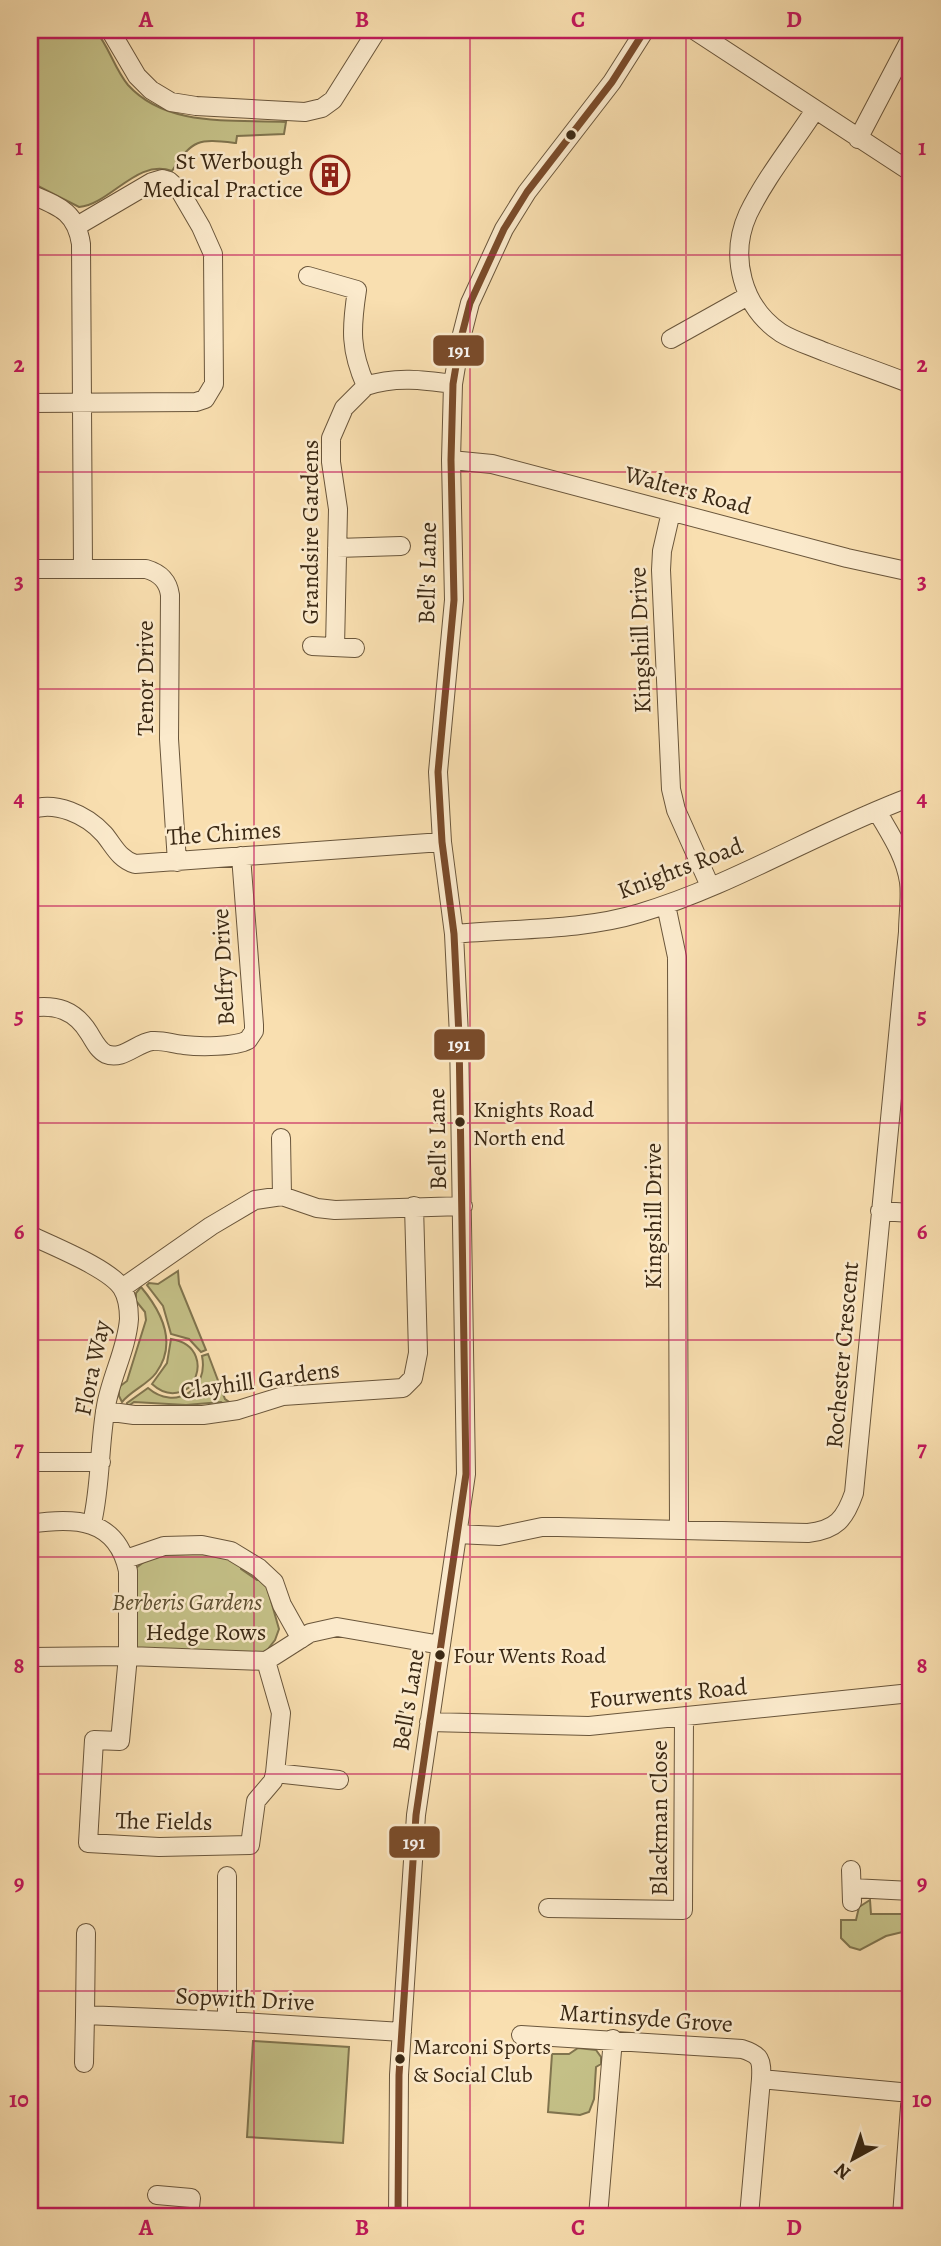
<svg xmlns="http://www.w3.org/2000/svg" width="941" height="2246" font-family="Alegreya,serif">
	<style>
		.green { fill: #c4c087; stroke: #80744e; stroke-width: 2 }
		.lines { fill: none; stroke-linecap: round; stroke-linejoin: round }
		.minor-casing { stroke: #6a563b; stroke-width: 20 }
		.minor { stroke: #fbeacc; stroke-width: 18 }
		.bus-1-casing { stroke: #fbeacc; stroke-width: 12 }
		.bus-1 { stroke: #7a4b2a; stroke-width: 7 }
		.grid { fill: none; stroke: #c2185b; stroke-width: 2; stroke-opacity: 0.55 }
		.bus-dot { fill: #3b2914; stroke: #fbeacc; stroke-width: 2.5 }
		.labels { text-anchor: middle; stroke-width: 5; stroke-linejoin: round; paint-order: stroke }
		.bus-label { font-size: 22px; fill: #3b2914; stroke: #fbeacc; text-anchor: start }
		.poi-label { font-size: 24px; fill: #3b2914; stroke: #fbeacc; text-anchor: end }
		.street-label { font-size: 24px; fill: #3b2914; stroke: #fbeacc }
		.park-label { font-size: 24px; font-style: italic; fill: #5d4f31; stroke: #fbeacc }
		.line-badge { stroke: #fbeacc; stroke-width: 2.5 }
		.badge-label { font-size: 19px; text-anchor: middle; font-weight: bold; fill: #fff }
		.neatline { fill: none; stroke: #c2185b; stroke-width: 2.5 }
		.grid-label { font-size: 23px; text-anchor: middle; font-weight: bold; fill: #c2185b }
	</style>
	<rect width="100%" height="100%" fill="#f9dfb0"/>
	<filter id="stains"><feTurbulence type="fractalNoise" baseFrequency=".00286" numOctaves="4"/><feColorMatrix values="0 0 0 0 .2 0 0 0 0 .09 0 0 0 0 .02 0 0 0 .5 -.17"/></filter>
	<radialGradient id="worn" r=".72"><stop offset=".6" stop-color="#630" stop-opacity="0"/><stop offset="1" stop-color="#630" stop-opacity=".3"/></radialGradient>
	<path class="green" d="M39,30H95C109,46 114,68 128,85C167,128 233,119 286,122L284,134L237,136L236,143C199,139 193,138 172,171C137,158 111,204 79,207L30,182V41Z
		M178,1271L179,1284L206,1350L201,1352L189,1339L171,1334L163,1306L147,1285L149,1283L158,1284Z
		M141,1287C162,1312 178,1343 156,1373C147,1385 132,1390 122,1402L119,1396V1387L127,1381L146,1320L145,1312L136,1301V1293Z
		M171,1339C197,1343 205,1366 190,1387C177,1396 164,1395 152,1384L167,1363Z
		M208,1354L225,1399L232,1404L229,1407L221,1402L186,1405L134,1402L127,1407V1403L148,1388C175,1411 209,1390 202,1356Z
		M219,1553L241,1566V1569L257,1580H265L279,1629L275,1640L264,1654L140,1651L135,1644L136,1568L153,1555Z
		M870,1900L871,1914H911V1930L886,1936L860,1950L850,1947L841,1938V1920H856L859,1907Z
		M253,2041L349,2047L343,2143L247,2137Z
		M578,2048L596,2050L601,2057V2064L596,2067L594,2099L589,2112L580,2115L548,2112L552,2054H569Z"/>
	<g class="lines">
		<defs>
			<path id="minor" d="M110,30L137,76L151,90L171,102L196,106L305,112L322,108L333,100L377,30
				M694,30L911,172
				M815,110C793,144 766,177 748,214C729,256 742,307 781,333C794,341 811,346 825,352C854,363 883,373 911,384
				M858,139L911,38
				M30,194C58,206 76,211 81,244L83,569
				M308,276L357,290C351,329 350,350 366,386L344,408L331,438V462L338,509L335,647
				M671,339L748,296
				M366,386C395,376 424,380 453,384
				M30,403L196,402L205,399L214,384L213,254L201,227L180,191L169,181L162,179L152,182L77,226
				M451,460L492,464L847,558L911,572
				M671,512L662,551L661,570L671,789L676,810L710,886
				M337,548L401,546
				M30,569H146C160,573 168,581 170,595L169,739L177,862
				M312,646L355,648
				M30,810C55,800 87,815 104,834C114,846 119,859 135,864L442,842
				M666,905L677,957L679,1529
				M454,934C515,928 581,931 640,913C734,885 819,831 911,797
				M30,1008C56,1004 75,1010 89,1033C94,1041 98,1050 106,1054C122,1061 137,1043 152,1041C163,1040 173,1044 184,1045C200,1047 235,1047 248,1040L254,1031V1025L241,856
				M281,1138L282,1196
				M880,1211L911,1213
				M30,1235C52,1246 109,1268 122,1288C127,1296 129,1309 129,1319C127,1348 111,1377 106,1406C99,1445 101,1485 92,1523
				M122,1288L211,1226L255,1200L282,1196L317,1208L335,1210L463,1206
				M105,1411L134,1415H203L238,1410L283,1396L403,1388L413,1378L418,1353L414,1206
				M30,1462H101
				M30,1524C74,1517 117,1518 128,1571V1656L120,1741L94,1740L88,1843L159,1847L250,1845L256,1801L273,1781L275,1773L281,1713L266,1661
				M457,1534L499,1536L542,1527H558L808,1533C836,1530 845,1519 854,1493L908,932C908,916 911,897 909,882C905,855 890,834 877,811
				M126,1559L164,1546L202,1545L231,1551L259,1568L274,1582L282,1605L301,1639
				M30,1657L128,1656L266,1661L310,1633L337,1627L441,1645
				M429,1722L589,1726L911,1693
				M275,1773L339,1780
				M851,1870L852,1902
				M852,1888L911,1891
				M548,1908L683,1910L684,1718
				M86,1933L85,2015L227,2021L402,2032
				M227,2021V1876
				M521,2035L742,2049C761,2055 762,2060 761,2079L911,2093
				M84,2063L85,2015
				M157,2195L191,2198L189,2216
				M398,2216L399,2075L416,1815L466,1474L459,1036L454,934L442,842L438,772L454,600L451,460L453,384L460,342L470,303L504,229L527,192L612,82L645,30
				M598,2216L613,2039
				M749,2216L761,2079
				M902,2216L911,2093"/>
		</defs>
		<use href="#minor" class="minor-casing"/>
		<use href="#minor" class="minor"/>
		<defs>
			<path id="bus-1" d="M398,2216L399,2075L416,1815L466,1474L459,1036L454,934L442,842L438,772L454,600L451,460L453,384L460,342L470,303L504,229L527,192L612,82L645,30"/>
		</defs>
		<use href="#bus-1" class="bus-1-casing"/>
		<use href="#bus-1" class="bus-1"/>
	</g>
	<path class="grid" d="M254,30V2216M470,30V2216M686,30V2216M30,255H911M30,472H911M30,689H911M30,906H911M30,1123H911M30,1340H911M30,1557H911M30,1774H911M30,1991H911"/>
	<defs>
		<symbol id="building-ring" viewBox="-11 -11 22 22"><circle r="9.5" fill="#fbeacc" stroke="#8f2418" stroke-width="1.5"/><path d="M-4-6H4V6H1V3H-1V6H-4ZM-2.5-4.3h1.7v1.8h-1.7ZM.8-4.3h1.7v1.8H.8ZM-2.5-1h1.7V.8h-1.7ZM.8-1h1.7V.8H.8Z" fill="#8f2418"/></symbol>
	</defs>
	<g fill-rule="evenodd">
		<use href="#building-ring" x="308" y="153" width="44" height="44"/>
	</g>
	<g class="bus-dot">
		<circle cx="571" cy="135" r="6"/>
		<circle cx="460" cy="1122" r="6"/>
		<circle cx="440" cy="1655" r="6"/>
		<circle cx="400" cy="2059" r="6"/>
	</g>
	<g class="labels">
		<g class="bus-label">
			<text x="473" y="1117">Knights Road<tspan x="473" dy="28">North end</tspan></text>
			<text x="453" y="1663">Four Wents Road</text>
			<text x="413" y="2054">Marconi Sports<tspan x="413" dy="28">&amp; Social Club</tspan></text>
		</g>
		<g class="poi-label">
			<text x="303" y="169">St Werbough<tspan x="303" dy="28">Medical Practice</tspan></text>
		</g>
		<g class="street-label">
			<text transform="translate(688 490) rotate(15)" y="8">Walters Road</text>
			<text transform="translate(310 532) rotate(-90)" y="8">Grandsire Gardens</text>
			<text transform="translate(427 573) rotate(-89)" y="8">Bell's Lane</text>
			<text transform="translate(640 640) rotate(-92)" y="8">Kingshill Drive</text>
			<text transform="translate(145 678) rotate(-90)" y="8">Tenor Drive</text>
			<text transform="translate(224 833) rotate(-4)" y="8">The Chimes</text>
			<text transform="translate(680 868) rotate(-21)" y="8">Knights Road</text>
			<text transform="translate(223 967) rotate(-93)" y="8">Belfry Drive</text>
			<text transform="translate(437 1139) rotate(-91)" y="8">Bell's Lane</text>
			<text transform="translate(653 1216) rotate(-90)" y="8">Kingshill Drive</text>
			<text transform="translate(842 1355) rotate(-85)" y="8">Rochester Crescent</text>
			<text transform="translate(92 1368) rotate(-78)" y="8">Flora Way</text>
			<text transform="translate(260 1380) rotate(-8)" y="8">Clayhill Gardens</text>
			<text x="206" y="1640">Hedge Rows</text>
			<text transform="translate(668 1693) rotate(-5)" y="8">Fourwents Road</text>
			<text transform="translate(408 1700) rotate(-81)" y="8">Bell's Lane</text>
			<text transform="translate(659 1818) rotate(-90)" y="8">Blackman Close</text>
			<text transform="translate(164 1821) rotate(1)" y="8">The Fields</text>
			<text transform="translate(245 1999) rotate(3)" y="8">Sopwith Drive</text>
			<text transform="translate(646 2018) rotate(4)" y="8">Martinsyde Grove</text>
		</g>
		<g class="park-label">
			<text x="187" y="1610">Berberis Gardens</text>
		</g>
	</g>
	<g class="line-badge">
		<rect x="432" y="334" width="53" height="33" rx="7" fill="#7a4b2a"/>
		<rect x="433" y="1028" width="53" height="33" rx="7" fill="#7a4b2a"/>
		<rect x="388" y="1825" width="53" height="34" rx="7" fill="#7a4b2a"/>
	</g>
	<g class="badge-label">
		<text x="459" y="357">191</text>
		<text x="459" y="1051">191</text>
		<text x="414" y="1849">191</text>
	</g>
	<rect width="941" height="2246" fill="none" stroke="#f9dfb0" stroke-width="77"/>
	<g transform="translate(853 2159) rotate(220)" stroke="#fbeacc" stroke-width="5" paint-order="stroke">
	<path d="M0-5L12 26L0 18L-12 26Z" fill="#3b2914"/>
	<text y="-10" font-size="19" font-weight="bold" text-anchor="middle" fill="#3b2914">N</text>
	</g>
	<rect x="38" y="38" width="864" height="2170" class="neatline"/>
	<g class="grid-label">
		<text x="146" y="27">A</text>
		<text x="362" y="27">B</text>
		<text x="578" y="27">C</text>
		<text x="794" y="27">D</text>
		<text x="19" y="155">1</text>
		<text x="922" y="155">1</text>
		<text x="19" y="372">2</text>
		<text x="922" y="372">2</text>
		<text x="19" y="589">3</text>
		<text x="922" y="589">3</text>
		<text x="19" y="806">4</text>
		<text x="922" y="806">4</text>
		<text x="19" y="1023">5</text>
		<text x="922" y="1023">5</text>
		<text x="19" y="1239">6</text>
		<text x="922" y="1239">6</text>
		<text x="19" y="1456">7</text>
		<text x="922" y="1456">7</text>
		<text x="19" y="1673">8</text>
		<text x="922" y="1673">8</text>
		<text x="19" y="1890">9</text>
		<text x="922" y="1890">9</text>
		<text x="19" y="2107">10</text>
		<text x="922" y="2107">10</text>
		<text x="146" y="2235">A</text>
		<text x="362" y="2235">B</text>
		<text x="578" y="2235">C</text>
		<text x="794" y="2235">D</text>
	</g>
	<rect width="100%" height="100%" filter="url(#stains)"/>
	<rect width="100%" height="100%" fill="url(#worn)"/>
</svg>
